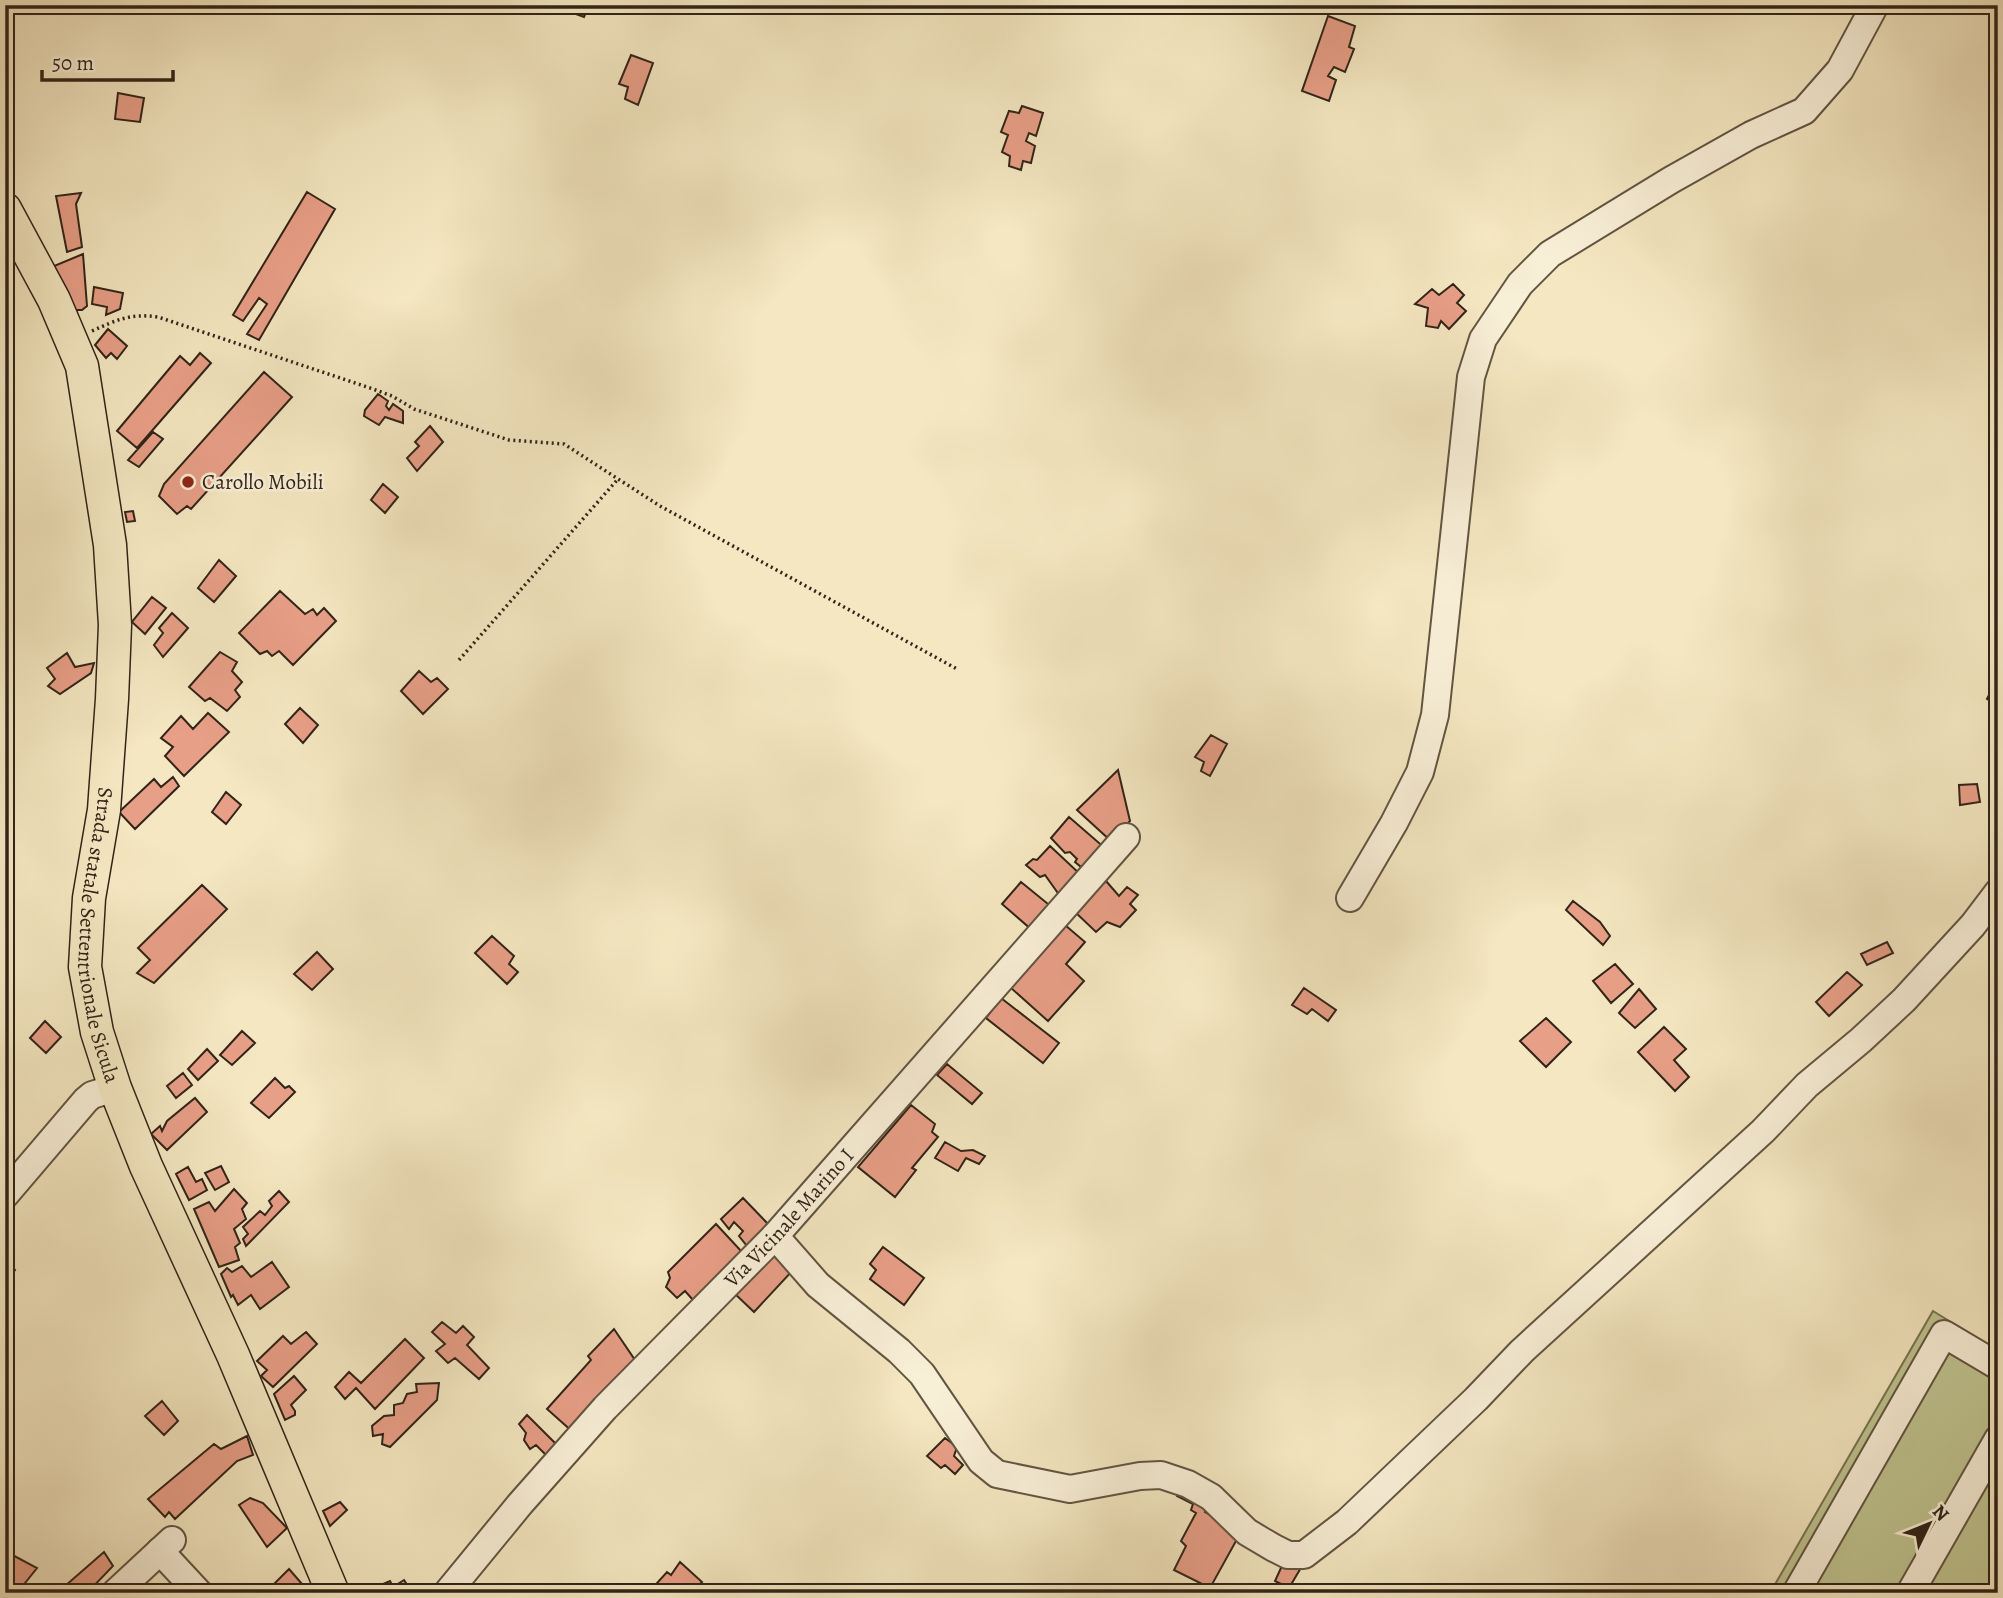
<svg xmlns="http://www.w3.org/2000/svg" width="2003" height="1598" font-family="Alegreya,serif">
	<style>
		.green { fill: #bfc490; stroke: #787454; stroke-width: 2 }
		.building { fill: #e89f87; stroke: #312418; stroke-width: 2 }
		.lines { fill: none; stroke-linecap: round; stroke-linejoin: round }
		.minor-casing { stroke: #625542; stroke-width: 30 }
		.major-casing { stroke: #312418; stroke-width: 35 }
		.path { stroke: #312418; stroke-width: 3.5; stroke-dasharray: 2 3.5; stroke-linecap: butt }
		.minor { stroke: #f8efd7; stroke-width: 26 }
		.major { stroke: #f4e7c1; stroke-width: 32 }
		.poi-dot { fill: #8f2418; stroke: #f8efd7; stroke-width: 2.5 }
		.labels { text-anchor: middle; stroke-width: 5; stroke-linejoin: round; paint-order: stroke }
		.poi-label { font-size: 21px; fill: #312418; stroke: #f8efd7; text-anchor: start }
		.street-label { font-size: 21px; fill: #312418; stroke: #f8efd7 }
	</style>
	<rect width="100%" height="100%" fill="#f4e7c1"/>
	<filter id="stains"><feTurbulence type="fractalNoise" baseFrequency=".00286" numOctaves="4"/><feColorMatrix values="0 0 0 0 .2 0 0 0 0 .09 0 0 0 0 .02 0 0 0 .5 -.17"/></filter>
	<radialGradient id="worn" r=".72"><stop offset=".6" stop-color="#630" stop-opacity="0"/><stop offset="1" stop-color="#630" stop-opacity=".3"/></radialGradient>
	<path class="green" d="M1933,1311L1998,1351V1593H1770Z"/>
	<path class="building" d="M560,5H589L584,17L559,8Z
		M1328,16L1355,26L1349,47L1354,49L1345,72L1334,67L1328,76L1336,80L1329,101L1302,91Z
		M631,55L653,63L638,105L625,99L628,87L619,84Z
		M118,93L144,98L140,122L115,119Z
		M1022,106L1043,113L1036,136L1029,133L1026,141L1035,146L1031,163L1023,161L1021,170L1009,166L1010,156L1002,152L1008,135L1001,132L1009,111L1019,113Z
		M307,192L335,209L259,340L247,334L267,304L259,298L243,321L233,315Z
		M81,193L76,204L82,247L67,252L56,196Z
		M83,254L87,306L82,310H69L54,266Z
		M1453,284L1464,295L1457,303L1466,311L1449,329L1441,321L1438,328L1426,326L1428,308L1415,304L1432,289L1439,295Z
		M94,287L123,293L120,309L106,315L107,307L92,304Z
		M108,329L127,346L117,359L111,353L106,358L95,345Z
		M200,353L211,363L137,448L117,431L180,356L190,365Z
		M264,372L292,397L191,509L187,506L177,514L159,496L164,484Z
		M378,394L388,401L386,406L389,410L393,404L403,411V423L385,417L379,425L364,416L365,410Z
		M430,426L443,442L417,471L407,458L419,446L415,442Z
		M153,432L163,439L139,467L128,460Z
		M383,484L398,497L385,513L371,500Z
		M133,511L135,521L127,522L125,512Z
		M219,560L236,576L214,602L198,588Z
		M280,591L305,614L313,609L317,615L324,608L336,621L293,665L279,651L272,656L267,651L260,654L239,633Z
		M152,597L166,608L145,634L132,622Z
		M172,613L188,628L163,657L154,645L163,633L159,628Z
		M220,652L237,662L232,671L242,682L235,690L240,697L227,711L210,698L205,701L189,687Z
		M67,653L75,667L94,663L91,673L60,694L48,686L55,679L47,668Z
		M419,671L431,682L437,678L448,689L423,714L401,691Z
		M1998,678V706L1987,699Z
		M300,708L318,725L303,743L285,724Z
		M208,713L229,732L184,776L165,756L173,747L161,738L181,716L193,729Z
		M1211,735L1227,744L1210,776L1201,771L1204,762L1195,757Z
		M1118,770L1130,821L1111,841L1077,810Z
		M173,777L179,786L135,829L119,812L154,779L161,787Z
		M1977,784L1980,802L1960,805L1959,785Z
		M226,792L241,805L226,824L212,812Z
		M1069,817L1106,849L1086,871L1075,862L1077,859L1070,852L1065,853L1051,838Z
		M1050,846L1081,875L1060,896L1045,875L1040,877L1026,865L1033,859L1037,860Z
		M1106,881L1119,896L1127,887L1138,895L1130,904L1136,910L1120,927L1107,922L1096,932L1074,911Z
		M1021,882L1053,908L1032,930L1002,904Z
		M202,885L227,909L154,983L137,973L150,960L138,948Z
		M1573,901L1600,922L1610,936L1603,945L1566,910Z
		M1065,925L1085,942L1066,964L1084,981L1048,1021L1011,988Z
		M492,936L514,956L509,964L518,972L507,984L475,953Z
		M1887,942L1893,953L1867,965L1861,954Z
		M317,952L333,969L312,990L294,974Z
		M1615,964L1633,984L1611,1003L1593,981Z
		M1847,972L1862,985L1829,1016L1816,1002Z
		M1304,988L1336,1010L1328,1021L1312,1009L1307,1014L1292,1005Z
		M1639,989L1656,1009L1635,1028L1619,1013Z
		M1001,998L1059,1043L1043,1063L986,1018Z
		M1546,1018L1571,1042L1546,1067L1520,1041Z
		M45,1021L61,1037L46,1053L30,1038Z
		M1664,1027L1686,1049L1674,1060L1689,1077L1675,1091L1638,1052Z
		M242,1031L255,1043L232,1065L220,1055Z
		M207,1049L218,1061L198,1080L188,1069Z
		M947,1064L982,1093L972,1104L937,1075Z
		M183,1073L192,1085L176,1098L167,1086Z
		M275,1078L285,1088L289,1086L295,1092L269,1118L251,1103Z
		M195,1098L207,1112L167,1150L151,1134L160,1126L162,1131L167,1121Z
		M911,1105L935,1124L932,1132L938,1137L912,1168L916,1170L895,1197L858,1167Z
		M945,1142L961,1151L973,1150L985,1156L979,1164L966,1158L958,1171L935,1158Z
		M221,1166L229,1182L215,1190L205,1173Z
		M188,1167L196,1182L202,1179L207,1190L189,1200L176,1174Z
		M234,1189L247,1203L242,1209L246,1219L234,1229L240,1243L235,1247L239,1260L219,1267L194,1209L209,1202L215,1211Z
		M279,1191L289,1202L246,1246L243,1239L248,1234L243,1227L260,1211L265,1215L272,1206L269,1201Z
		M743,1198L769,1225L747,1246L739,1236L743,1231L734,1222L729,1229L721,1219Z
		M716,1224L742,1252L693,1300L685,1291L677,1298L666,1287L670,1278L668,1272Z
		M5,1245L11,1249L6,1263L15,1270L9,1278L5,1276Z
		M883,1247L924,1278L904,1305L870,1279L876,1270L870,1264Z
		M774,1248L794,1269L754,1312L733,1292Z
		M272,1262L289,1287L260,1309L251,1295L238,1305L233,1295L231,1297L221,1274L227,1268L232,1272L242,1266L251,1277Z
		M442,1322L456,1333L463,1326L474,1337L467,1345L489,1368L479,1379L455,1358L448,1363L436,1351L445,1344L432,1332Z
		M614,1329L637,1363L574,1433L547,1409L591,1360L588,1356Z
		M306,1332L317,1344L273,1387L261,1376L267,1370L257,1361L283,1336L291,1344Z
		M405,1339L424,1358L375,1409L356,1388L345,1399L335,1387L349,1372L361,1383Z
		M294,1376L306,1390L291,1405L295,1411V1415L285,1420L274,1394Z
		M439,1383L437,1400L390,1447L382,1444L383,1434L373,1436L372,1426L384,1416L394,1415V1405L403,1403L407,1394L417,1392L416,1384Z
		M162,1401L178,1421L164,1435L145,1416Z
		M527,1415L562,1450L550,1459L536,1445L530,1449L524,1440L526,1433L519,1424Z
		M247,1436L253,1455L237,1461L175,1519L169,1512L165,1517L148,1499L214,1444L221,1449Z
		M945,1438L957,1447L954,1456L963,1465L955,1474L945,1465L941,1468L927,1456Z
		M1180,1484L1208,1504L1205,1512L1241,1532L1210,1588L1174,1570L1186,1546L1181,1541L1196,1513L1191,1510L1193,1504L1177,1496Z
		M250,1498L263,1503L287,1528L267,1547L239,1505Z
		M340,1502L347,1510L330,1526L323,1511Z
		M5,1551L37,1568L17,1593H5Z
		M104,1552L113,1566L87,1593H57Z
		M1286,1557L1302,1566L1289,1588L1275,1581Z
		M680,1562L702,1582L691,1593H648L667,1572L671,1575Z
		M289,1569L309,1592L267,1593L266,1592Z
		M404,1580L408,1586L413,1587L415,1593H370L369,1590L390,1581L393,1587Z"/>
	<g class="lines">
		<defs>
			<g id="minor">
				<path d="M1350,898L1394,823L1420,772L1435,715L1471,377L1483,339L1520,284L1550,254L1671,180L1751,135L1804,111L1840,70L1875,5"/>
				<path d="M5,1195L86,1100L92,1095L115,1088"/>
				<path d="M775,1236L818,1285L899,1351L922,1374L981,1461L997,1474L1070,1489L1140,1476L1161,1475L1188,1484L1211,1497L1247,1532L1274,1548L1288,1555H1304L1347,1522L1476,1399L1522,1351L1763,1131L1807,1085L1861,1040L1904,1000L1973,925L1998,892"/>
				<path d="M160,1551L199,1593"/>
				<path d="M115,1593L172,1540"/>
				<path id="s1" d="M447,1593L520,1504L605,1408L775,1236L1126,837"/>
				<path d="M1796,1593L1944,1334L1998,1366"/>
				<path d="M1910,1593L1998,1439"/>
			</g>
			<g id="major">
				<path id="s2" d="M5,209L54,300L82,366L110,545L115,625L112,699L104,810L89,898L85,967L97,1032L115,1088L146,1166L233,1355L333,1593"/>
			</g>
		</defs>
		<use href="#minor" class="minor-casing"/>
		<use href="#major" class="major-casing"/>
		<path class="path" d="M92,331C117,320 130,313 158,317L373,389L392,396L414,409L509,440L564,444L660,506L957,669
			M459,660L618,479"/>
		<use href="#minor" class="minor"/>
		<use href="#major" class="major"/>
	</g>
	<circle class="poi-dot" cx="188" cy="482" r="7"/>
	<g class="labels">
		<g class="poi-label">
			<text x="202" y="489">Carollo Mobili</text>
		</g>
		<g class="street-label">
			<text dy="7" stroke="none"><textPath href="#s2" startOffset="749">Strada statale Settentrionale Sicula</textPath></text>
			<text dy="7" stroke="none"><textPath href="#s1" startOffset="508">Via Vicinale Marino I</textPath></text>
		</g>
	</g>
	<rect width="2003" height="1598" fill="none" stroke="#f4e7c1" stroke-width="28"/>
	<rect x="7" y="7" width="1989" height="1584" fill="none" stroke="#312418" stroke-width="3.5"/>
	<rect x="14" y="14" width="1975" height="1570" fill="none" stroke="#312418" stroke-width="2"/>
	<g transform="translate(1929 1524) rotate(47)" stroke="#f8efd7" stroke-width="5" paint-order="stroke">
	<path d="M0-5L12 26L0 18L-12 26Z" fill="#312418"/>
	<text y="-10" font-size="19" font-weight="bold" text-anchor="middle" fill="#312418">N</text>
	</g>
	<path d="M42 70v10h131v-10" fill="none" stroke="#312418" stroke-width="3.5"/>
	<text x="52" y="70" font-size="21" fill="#312418" stroke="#f8efd7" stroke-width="5" paint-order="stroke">50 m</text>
	<rect width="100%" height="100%" filter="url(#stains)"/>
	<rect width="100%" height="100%" fill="url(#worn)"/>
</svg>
